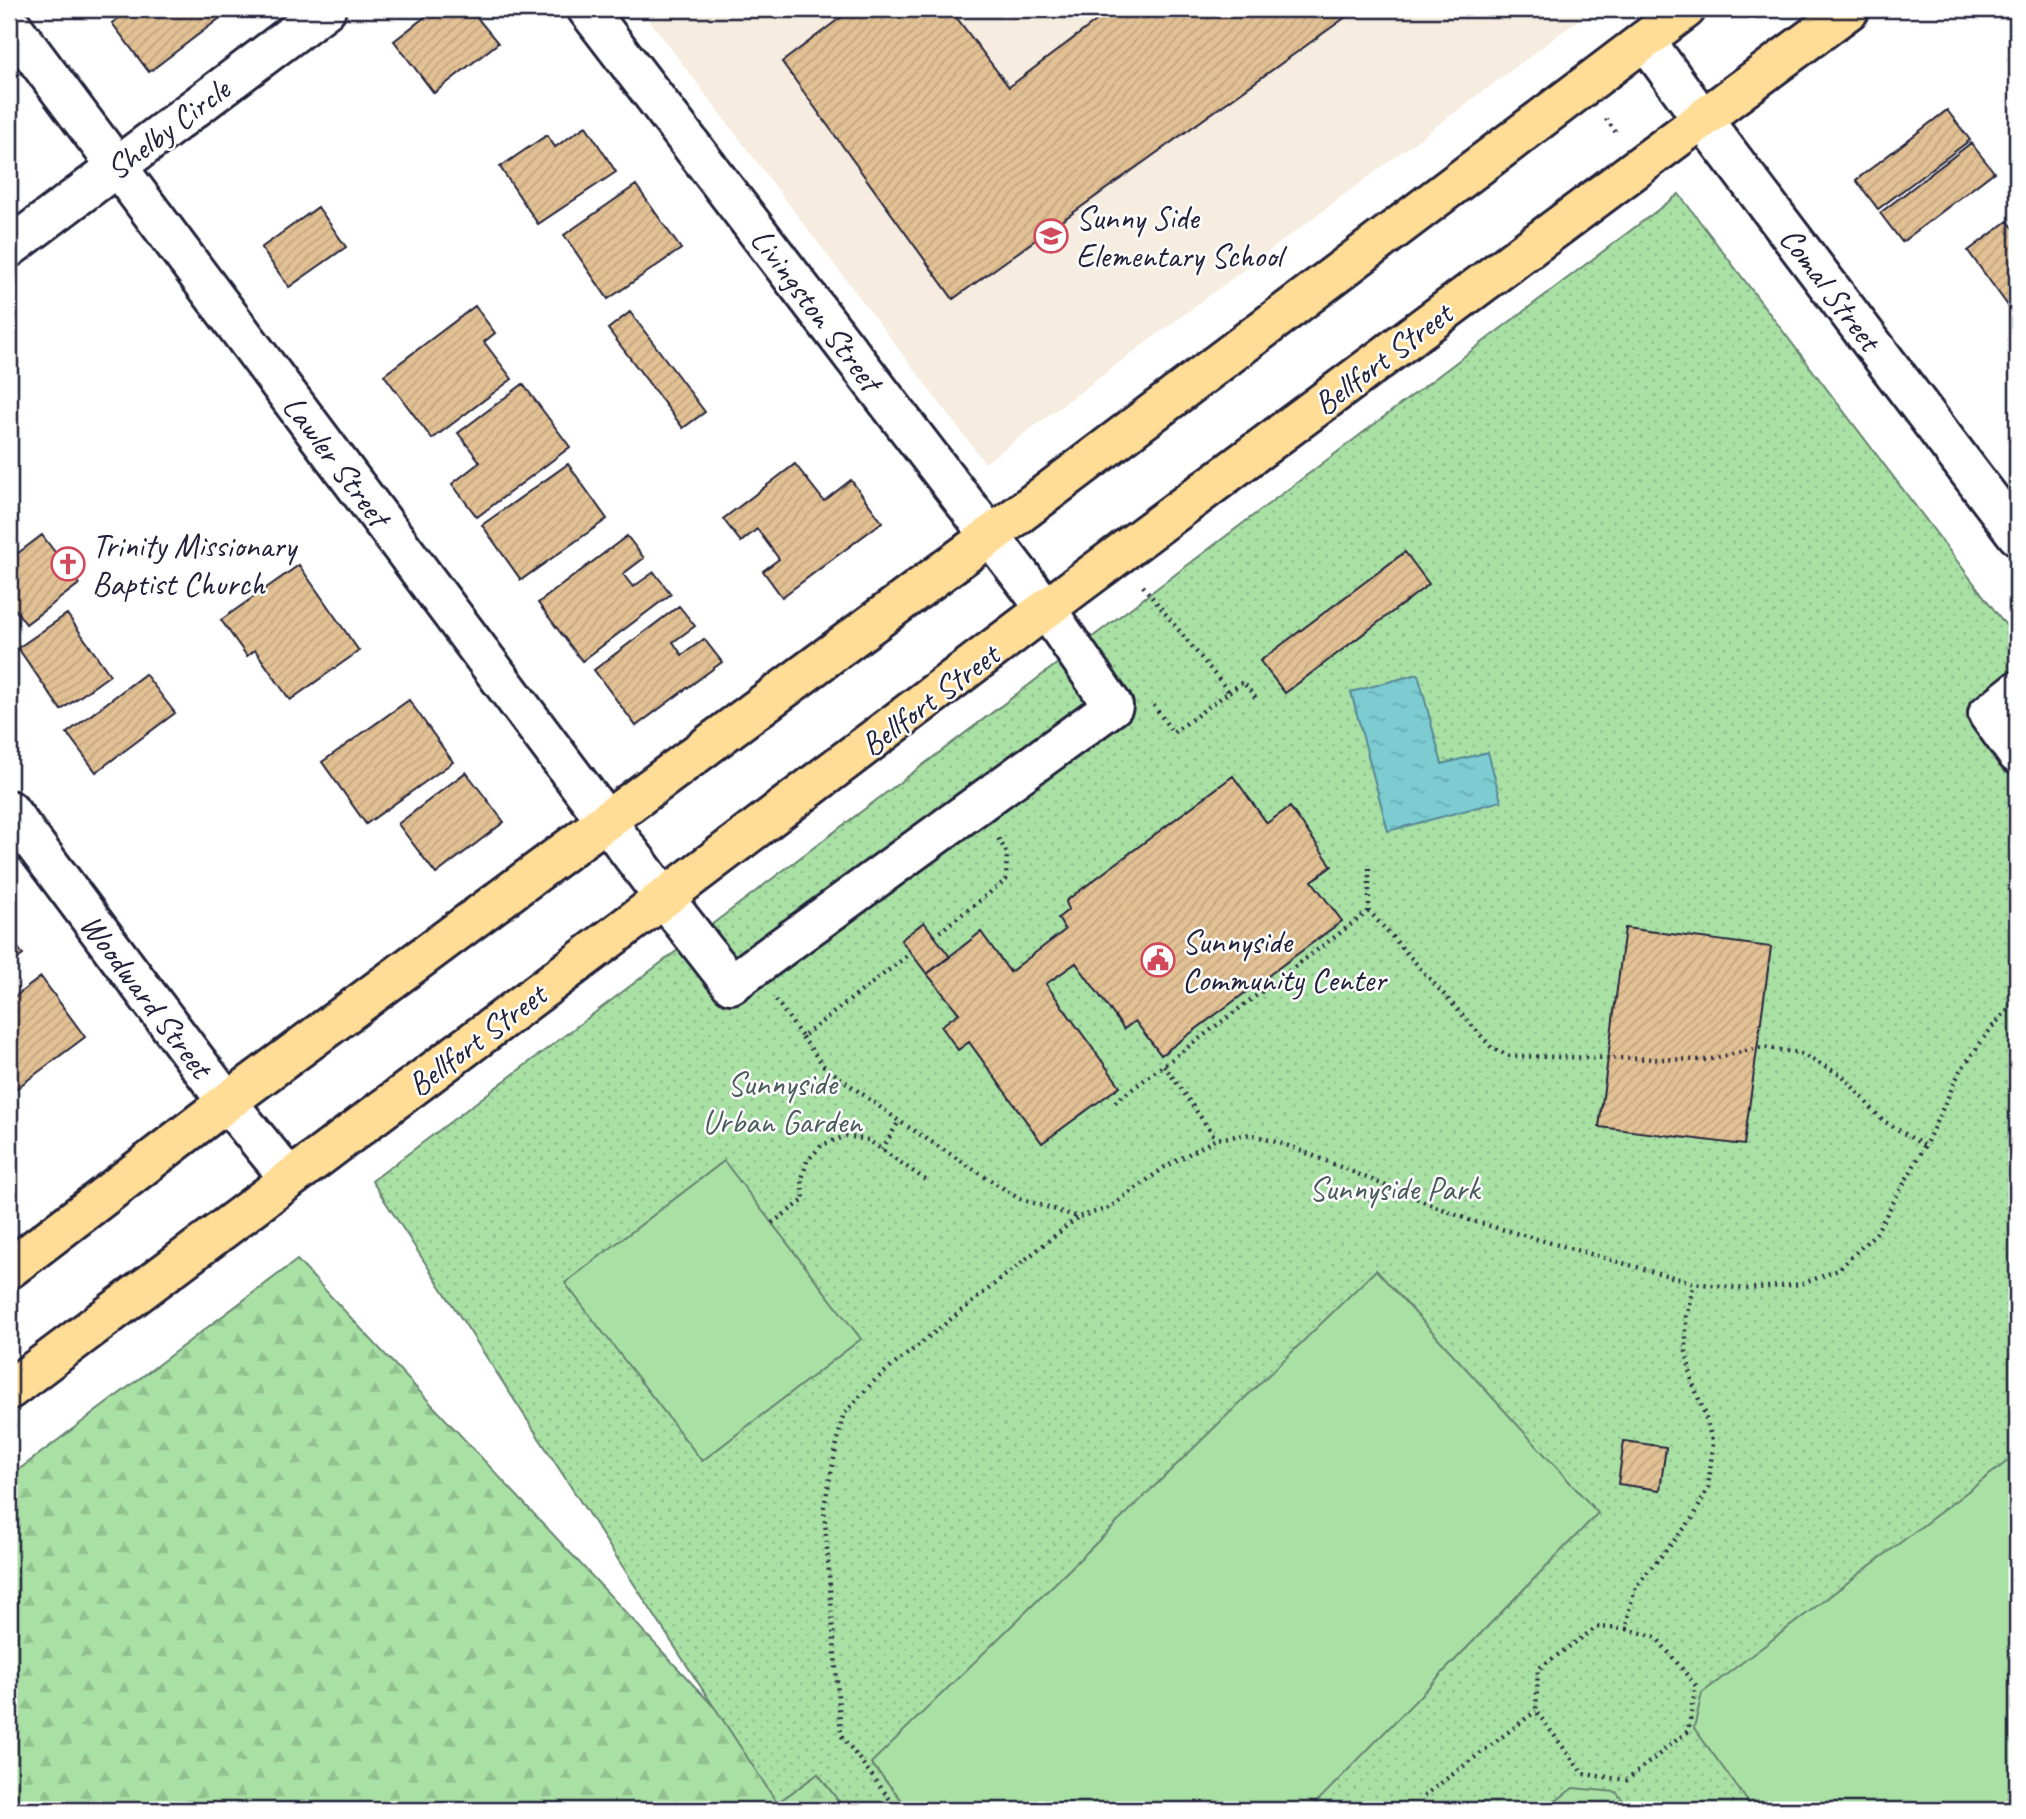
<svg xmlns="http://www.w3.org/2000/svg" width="2026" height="1819" font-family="Caveat,sans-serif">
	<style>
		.built { fill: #f6ecdf }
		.green { fill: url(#green-dots); stroke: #668270; stroke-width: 2 }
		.forest { fill: url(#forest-firs); stroke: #668270; stroke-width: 2 }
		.pitch { fill: #a9e1a5; stroke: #668270; stroke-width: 2 }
		.water { fill: url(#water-ripples); stroke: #578896; stroke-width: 2 }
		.building { fill: url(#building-hatch); stroke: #22223b; stroke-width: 2 }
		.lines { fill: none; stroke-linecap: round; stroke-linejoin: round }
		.minor-casing { stroke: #22223b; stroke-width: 44 }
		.major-casing { stroke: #22223b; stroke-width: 44 }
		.path { stroke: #22223b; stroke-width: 4.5; stroke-dasharray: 2 5; stroke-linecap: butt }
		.minor { stroke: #fff; stroke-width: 38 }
		.major { stroke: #ffdd96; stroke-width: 38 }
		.labels { text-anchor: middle; stroke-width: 5; stroke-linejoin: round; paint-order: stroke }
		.street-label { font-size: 33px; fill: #22223b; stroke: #fff }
		.poi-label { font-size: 33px; fill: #22223b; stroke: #fff; text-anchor: start }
		.park-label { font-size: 33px; fill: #4a5b5b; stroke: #fff }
	</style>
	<defs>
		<pattern id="green-dots" width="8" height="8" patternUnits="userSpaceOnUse" patternTransform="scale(1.75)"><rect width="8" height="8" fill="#a9e1a5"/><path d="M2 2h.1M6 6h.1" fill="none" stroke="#91c18f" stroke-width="1.8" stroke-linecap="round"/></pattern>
		<pattern id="forest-firs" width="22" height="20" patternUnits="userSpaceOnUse" patternTransform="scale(1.75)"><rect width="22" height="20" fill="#a9e1a5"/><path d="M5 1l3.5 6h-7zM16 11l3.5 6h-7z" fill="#91c18f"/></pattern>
		<pattern id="water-ripples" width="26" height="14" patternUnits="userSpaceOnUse" patternTransform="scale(1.75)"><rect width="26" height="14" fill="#7bccd2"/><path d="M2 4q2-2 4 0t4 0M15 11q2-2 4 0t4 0" fill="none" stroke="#6aafb5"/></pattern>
		<pattern id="building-hatch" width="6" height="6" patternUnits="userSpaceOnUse" patternTransform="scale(1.75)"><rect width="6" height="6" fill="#e2c194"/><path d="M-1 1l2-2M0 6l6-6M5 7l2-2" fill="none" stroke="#c2a680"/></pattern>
	</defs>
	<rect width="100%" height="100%" fill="#fff"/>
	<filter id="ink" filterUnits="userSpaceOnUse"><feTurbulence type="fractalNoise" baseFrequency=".0143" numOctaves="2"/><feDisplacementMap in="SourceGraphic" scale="14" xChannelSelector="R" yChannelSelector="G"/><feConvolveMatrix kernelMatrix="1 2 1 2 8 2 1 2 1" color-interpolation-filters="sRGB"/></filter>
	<g filter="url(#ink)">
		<path class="built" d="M641,9H1593L985,463Z"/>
		<path class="green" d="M1679,194L2017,640V1810H845L818,1774L777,1804L372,1181Z"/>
		<path class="forest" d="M297,1260L715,1708L777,1803L818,1774L845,1810H9V1477Z"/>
		<path class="pitch" d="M724,1161L861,1339L702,1461L565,1283Z
			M1376,1270L1598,1513L1309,1810H910L871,1763Z
			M2017,1454V1810H1754L1694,1728L1702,1693Z
			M1573,1788L1616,1792L1631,1810H1544Z"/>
		<path class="water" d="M1418,674L1442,764L1488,752L1501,801L1388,831L1351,692Z"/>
		<path class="building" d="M131,9H179L182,12L186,9H232L149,72L112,23Z
			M435,9H470L498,43L434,93L394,41Z
			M852,9H950L1009,87L1112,9H1357L953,299L782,62Z
			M1947,110L1970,140L1878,209L1856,180Z
			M586,126L616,172L538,224L500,167L547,135L555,147Z
			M1971,143L1994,172L1902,242L1880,213Z
			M636,185L681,249L608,299L564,235Z
			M318,207L346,247L289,287L261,248Z
			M2008,221L2017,233V318L1968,251Z
			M475,306L495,333L484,342L512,379L432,439L384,375Z
			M630,312L705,412L683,428L608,329Z
			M523,384L570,447L477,517L452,484L480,462L458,433Z
			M568,464L607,519L521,580L482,525Z
			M795,464L824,501L851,480L882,522L782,597L763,571L779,559L757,529L741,542L723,519Z
			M42,535L79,584L26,624L9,601V560Z
			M627,536L644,558L623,574L633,587L654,572L671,594L582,661L538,603Z
			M1405,552L1429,584L1285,693L1260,661Z
			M299,565L359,651L290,700L255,650L247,656L221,620Z
			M679,606L695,626L673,642L682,655L704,639L722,662L636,726L594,670Z
			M67,614L110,675L61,710L18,648Z
			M145,674L175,713L96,772L67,733Z
			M409,700L453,762L366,824L322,762Z
			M466,772L504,822L436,874L398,824Z
			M1233,776L1267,823L1290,807L1332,866L1312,881L1342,921L1161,1055L1135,1021L1124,1029L1076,963L1046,984L1120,1086L1042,1143L969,1042L958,1050L941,1026L959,1013L927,974L981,932L1010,972L1065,930L1058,918L1068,910L1066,901Z
			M924,922L950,957L927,974L901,940Z
			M1625,928L1771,947L1744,1145L1599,1127Z
			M9,934L23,955L9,965Z
			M41,977L85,1037L9,1094V1001Z
			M1624,1441L1666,1447L1660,1490L1618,1484Z"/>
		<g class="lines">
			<defs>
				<path id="minor" d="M9,22L664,898L731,984L1113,706L1047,610L587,9
					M1645,40L1703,120L2017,535
					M9,248L326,9
					M2017,691L1988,714L2017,754
					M9,810L227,1102L289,1178"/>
				<path id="major" d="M9,1269L227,1102L990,536L1686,9
					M9,1390L664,898L1071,590L1850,9"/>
			</defs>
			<use href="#minor" class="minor-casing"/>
			<use href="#major" class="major-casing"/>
			<path class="path" d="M1606,119L1617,134
				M1143,586L1229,692L1173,733L1153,704
				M1229,692L1243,682L1258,701
				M1369,868V911L1492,1048L1510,1056L1707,1060L1763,1047L1799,1053L1842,1075L1882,1120L1925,1146
				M934,936L1006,880L1007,853L998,838
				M776,1000L802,1037L911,953
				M802,1037L824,1066L899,1121L1018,1198L1078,1217L1109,1208L1165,1167L1216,1139L1250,1134L1292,1147L1469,1220L1694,1283L1746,1289L1802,1284L1838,1270L1876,1233L1925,1146L1960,1071L1992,1027L2017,1000
				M1164,1065L1216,1139
				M1115,1102L1369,911
				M882,1150L899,1121
				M772,1223L804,1200L802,1179L807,1161L822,1145L846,1136L868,1140L927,1181
				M1627,1629L1597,1627L1538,1669L1536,1711L1583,1774L1627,1780L1688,1731L1696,1686L1656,1637L1627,1629L1629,1610L1636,1586L1693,1518L1708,1488L1713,1444L1705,1415L1692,1381L1686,1351V1317L1694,1283
				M1424,1796L1536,1711
				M898,1810L841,1735L824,1507L843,1415L875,1380L1077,1218"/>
			<use href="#minor" class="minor"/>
			<use href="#major" class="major"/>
		</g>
	</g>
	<defs>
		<symbol id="school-ring" viewBox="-11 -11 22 22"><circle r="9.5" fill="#fff" stroke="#d1495b" stroke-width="1.5"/><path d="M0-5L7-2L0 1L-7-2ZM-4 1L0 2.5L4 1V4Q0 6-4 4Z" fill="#d1495b"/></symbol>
		<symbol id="church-ring" viewBox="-11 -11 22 22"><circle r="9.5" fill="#fff" stroke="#d1495b" stroke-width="1.5"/><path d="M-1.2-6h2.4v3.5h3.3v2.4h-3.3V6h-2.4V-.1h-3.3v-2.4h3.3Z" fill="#d1495b"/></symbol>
		<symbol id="civic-ring" viewBox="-11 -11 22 22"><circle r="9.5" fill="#fff" stroke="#d1495b" stroke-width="1.5"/><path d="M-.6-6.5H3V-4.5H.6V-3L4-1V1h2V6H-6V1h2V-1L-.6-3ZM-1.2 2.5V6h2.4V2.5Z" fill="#d1495b"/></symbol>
	</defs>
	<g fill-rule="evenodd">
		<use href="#school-ring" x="1032" y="217" width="38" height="38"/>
		<use href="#church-ring" x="49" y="545" width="38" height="38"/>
		<use href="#civic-ring" x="1139" y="941" width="38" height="38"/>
	</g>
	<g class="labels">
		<g class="street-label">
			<text transform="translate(167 128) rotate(-37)" y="12">Shelby Circle</text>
			<text transform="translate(1831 288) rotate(53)" y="12">Comal Street</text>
			<text transform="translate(817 309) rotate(53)" y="12">Livingston Street</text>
			<text transform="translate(1382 358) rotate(-37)" y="12">Bellfort Street</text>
			<text transform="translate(337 460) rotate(53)" y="12">Lawler Street</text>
			<text transform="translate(929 699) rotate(-37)" y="12">Bellfort Street</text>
			<text transform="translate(147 995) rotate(53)" y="12">Woodward Street</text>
			<text transform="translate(476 1039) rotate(-37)" y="12">Bellfort Street</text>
		</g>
		<g class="poi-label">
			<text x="1076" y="229">Sunny Side<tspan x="1076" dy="38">Elementary School</tspan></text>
			<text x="92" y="557">Trinity Missionary<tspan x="92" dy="38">Baptist Church</tspan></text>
			<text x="1182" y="953">Sunnyside<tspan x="1182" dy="38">Community Center</tspan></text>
		</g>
		<g class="park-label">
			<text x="782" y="1095">Sunnyside<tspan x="782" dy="38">Urban Garden</tspan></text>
			<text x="1394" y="1200">Sunnyside Park</text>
		</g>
	</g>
	<rect width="2026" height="1819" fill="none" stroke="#fff" stroke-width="35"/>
	<rect x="18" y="18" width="1991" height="1784" fill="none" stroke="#22223b" stroke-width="2.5" filter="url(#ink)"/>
</svg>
